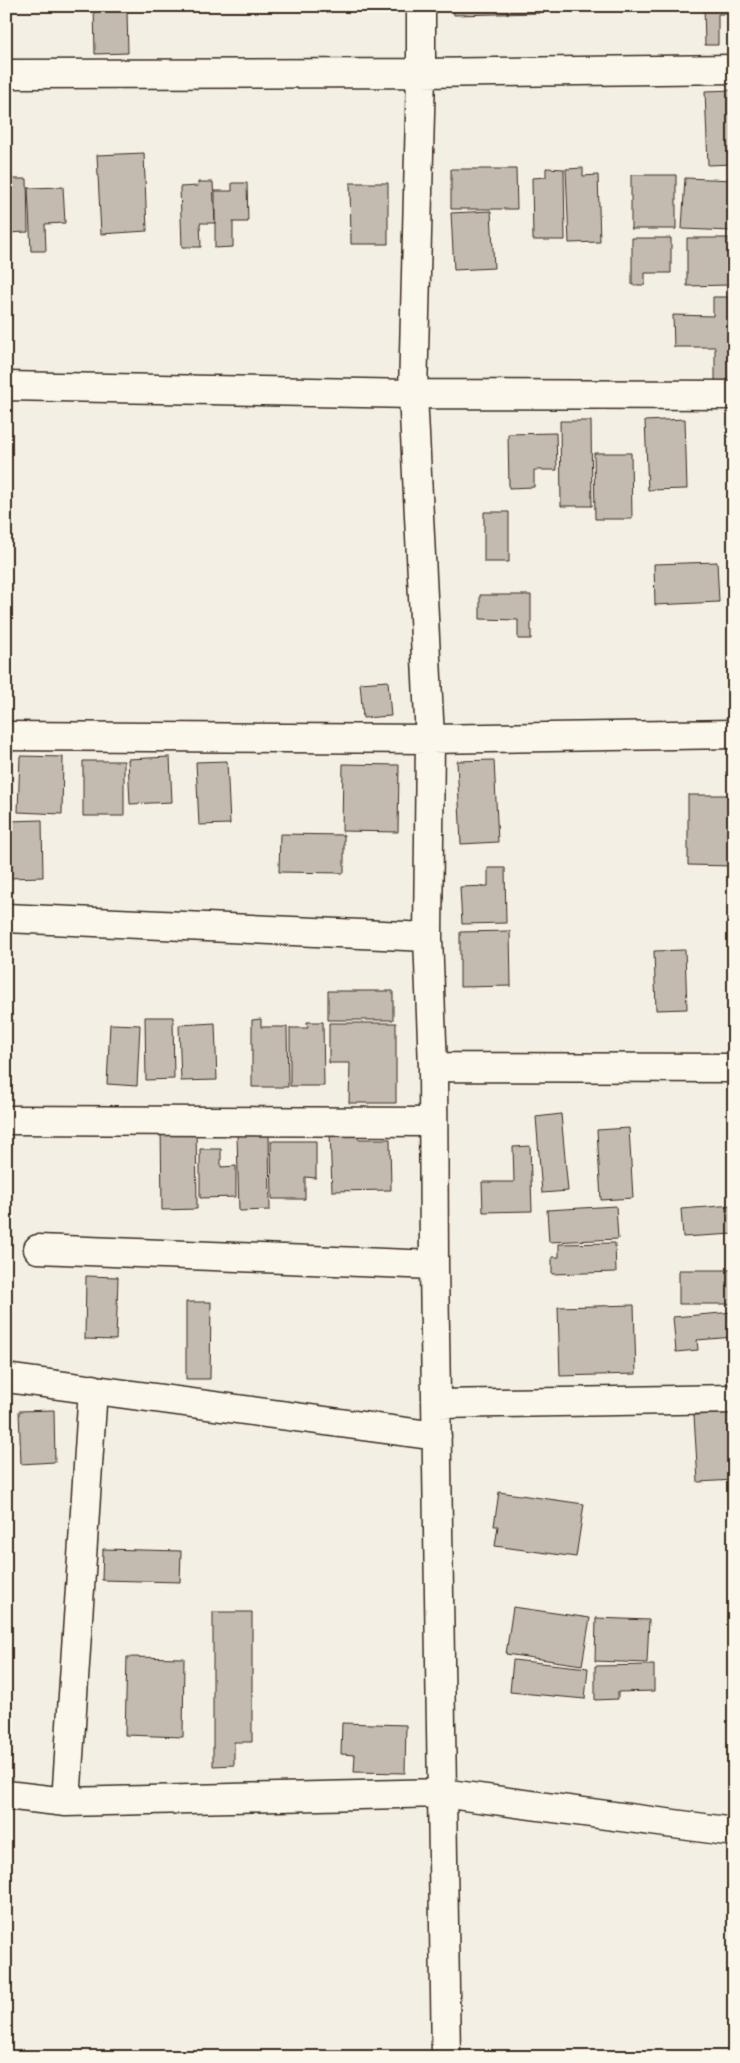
<svg xmlns="http://www.w3.org/2000/svg" width="740" height="2063" font-family="'Indie Flower',sans-serif">
	<style>
		.building { fill: #c3bbb0; stroke: #3b2a1e }
		.lines { fill: none; stroke-linecap: round; stroke-linejoin: round }
		.street-casing { stroke: #3b2a1e; stroke-width: 31 }
		.street { stroke: #fbf7ec; stroke-width: 28 }
	</style>
	<rect width="100%" height="100%" fill="#f3efe4"/>
	<filter id="ink" filterUnits="userSpaceOnUse"><feTurbulence type="fractalNoise" baseFrequency=".02" numOctaves="2"/><feDisplacementMap in="SourceGraphic" scale="10" xChannelSelector="R" yChannelSelector="G"/><feConvolveMatrix kernelMatrix="1 2 1 2 8 2 1 2 1" color-interpolation-filters="sRGB"/></filter>
	<g filter="url(#ink)">
		<path class="building" d="M94,6H144L145,9L127,10L128,53L95,54Z
			M453,6H539V13L454,15Z
			M704,6H734V14H718V45H705Z
			M734,90V164L708,165L705,91Z
			M144,153L147,231L101,234L97,155Z
			M546,168L564,169L565,240H533L532,178L546,177Z
			M583,168V176L598,175L600,242L569,243L566,169Z
			M451,169H516L517,209H451Z
			M631,175H676V229H631Z
			M685,178L734,180L732,231L682,229Z
			M6,179H27L28,232L6,233Z
			M198,182H213L215,223H200L201,247H182L180,187L198,186Z
			M232,183H247L248,222H233V247L215,248V191H232Z
			M350,183H388V244H351Z
			M63,187L65,223L45,224L46,251H31L28,188Z
			M491,211L494,268L454,270L451,213Z
			M632,238H671V273H645V285H632Z
			M687,238H729V285L687,286Z
			M713,297H734V381H715V347H674L673,315L713,316Z
			M685,419L687,489L648,490L645,421Z
			M560,421H591L592,506H561Z
			M556,433L557,470H534V487L509,488L508,434Z
			M594,453H631L632,519H595Z
			M484,512H509V562H484Z
			M717,562L719,602L655,605L654,564Z
			M480,595H531V639H518V620L480,619Z
			M388,681L391,716L363,718L360,683Z
			M20,756L63,757L62,814L18,812Z
			M170,757L172,802L130,804L128,759Z
			M494,760L498,842L461,844L457,761Z
			M83,761H124V816H83Z
			M227,761L230,824L199,825L196,762Z
			M343,764L399,765L398,832L342,831Z
			M688,795H732V866L688,865Z
			M42,820L43,877L9,878L7,821Z
			M280,834L344,835V873L279,872Z
			M488,868H505L506,923L462,924L460,887L488,886Z
			M510,931L511,986L460,987V932Z
			M685,950L687,1009L656,1010L654,951Z
			M328,991H393V1020H328Z
			M145,1017H173L174,1079L146,1080Z
			M261,1019V1027H287L288,1087H252V1020Z
			M307,1022H323L324,1086H290V1028H308Z
			M215,1023L217,1080L181,1081L179,1025Z
			M329,1023H396V1103H349L350,1063H329Z
			M110,1024L140,1025L137,1086L107,1084Z
			M561,1114L568,1191L542,1193L536,1117Z
			M196,1122L197,1209L162,1210L161,1123Z
			M629,1128L633,1198L601,1200L597,1130Z
			M330,1131H358V1139H390L391,1190L332,1191Z
			M269,1134L270,1210L239,1211L237,1135Z
			M271,1141H316V1178L305,1177V1199H272Z
			M530,1146L532,1211L483,1212L482,1182H514L513,1147Z
			M200,1149H221V1167L236,1166V1197L200,1198Z
			M734,1205V1234L683,1237L681,1209Z
			M616,1206L618,1239L549,1242L547,1210Z
			M615,1243L616,1272L552,1274V1257H559V1244Z
			M679,1270H734V1304H679Z
			M86,1276L118,1277L116,1340L85,1339Z
			M186,1302H211L210,1379H186Z
			M634,1305L636,1374L560,1376L558,1307Z
			M734,1312V1337L697,1340L698,1350L676,1352L673,1317Z
			M54,1410L55,1462L21,1464L19,1411Z
			M734,1413V1480L698,1482L694,1415Z
			M499,1492L584,1504L576,1557L495,1546L498,1526H494Z
			M103,1549L181,1551L180,1582L102,1580Z
			M513,1607L590,1618L582,1665L506,1654Z
			M213,1612H252V1742H234V1765L213,1766Z
			M596,1618L649,1620L647,1663L595,1661Z
			M127,1657L184,1658L183,1737L125,1735Z
			M513,1660L588,1668L585,1699L510,1692Z
			M654,1665V1691L618,1692V1699L595,1700V1666Z
			M342,1723L406,1725L405,1773L354,1772L355,1755L341,1754Z"/>
		<g class="lines">
			<defs>
				<path id="street" d="M421,6V73L413,394L430,739L428,937L433,1067L434,1265L446,2057
					M6,74L421,73L734,69
					M6,386L413,394L734,395
					M6,736L430,739L734,734
					M6,918L428,937
					M433,1067L734,1068
					M11,1120L432,1122
					M38,1249L434,1265
					M6,1378L437,1436
					M437,1404L734,1399
					M6,1795L66,1802L441,1793L734,1832
					M66,1802L93,1389"/>
			</defs>
			<use href="#street" class="street-casing"/>
			<use href="#street" class="street"/>
		</g>
	</g>
	<rect width="740" height="2063" fill="none" stroke="#fbf7ec" stroke-width="25"/>
	<rect x="12" y="12" width="715" height="2038" fill="none" stroke="#3b2a1e" stroke-width="2" filter="url(#ink)"/>
</svg>
